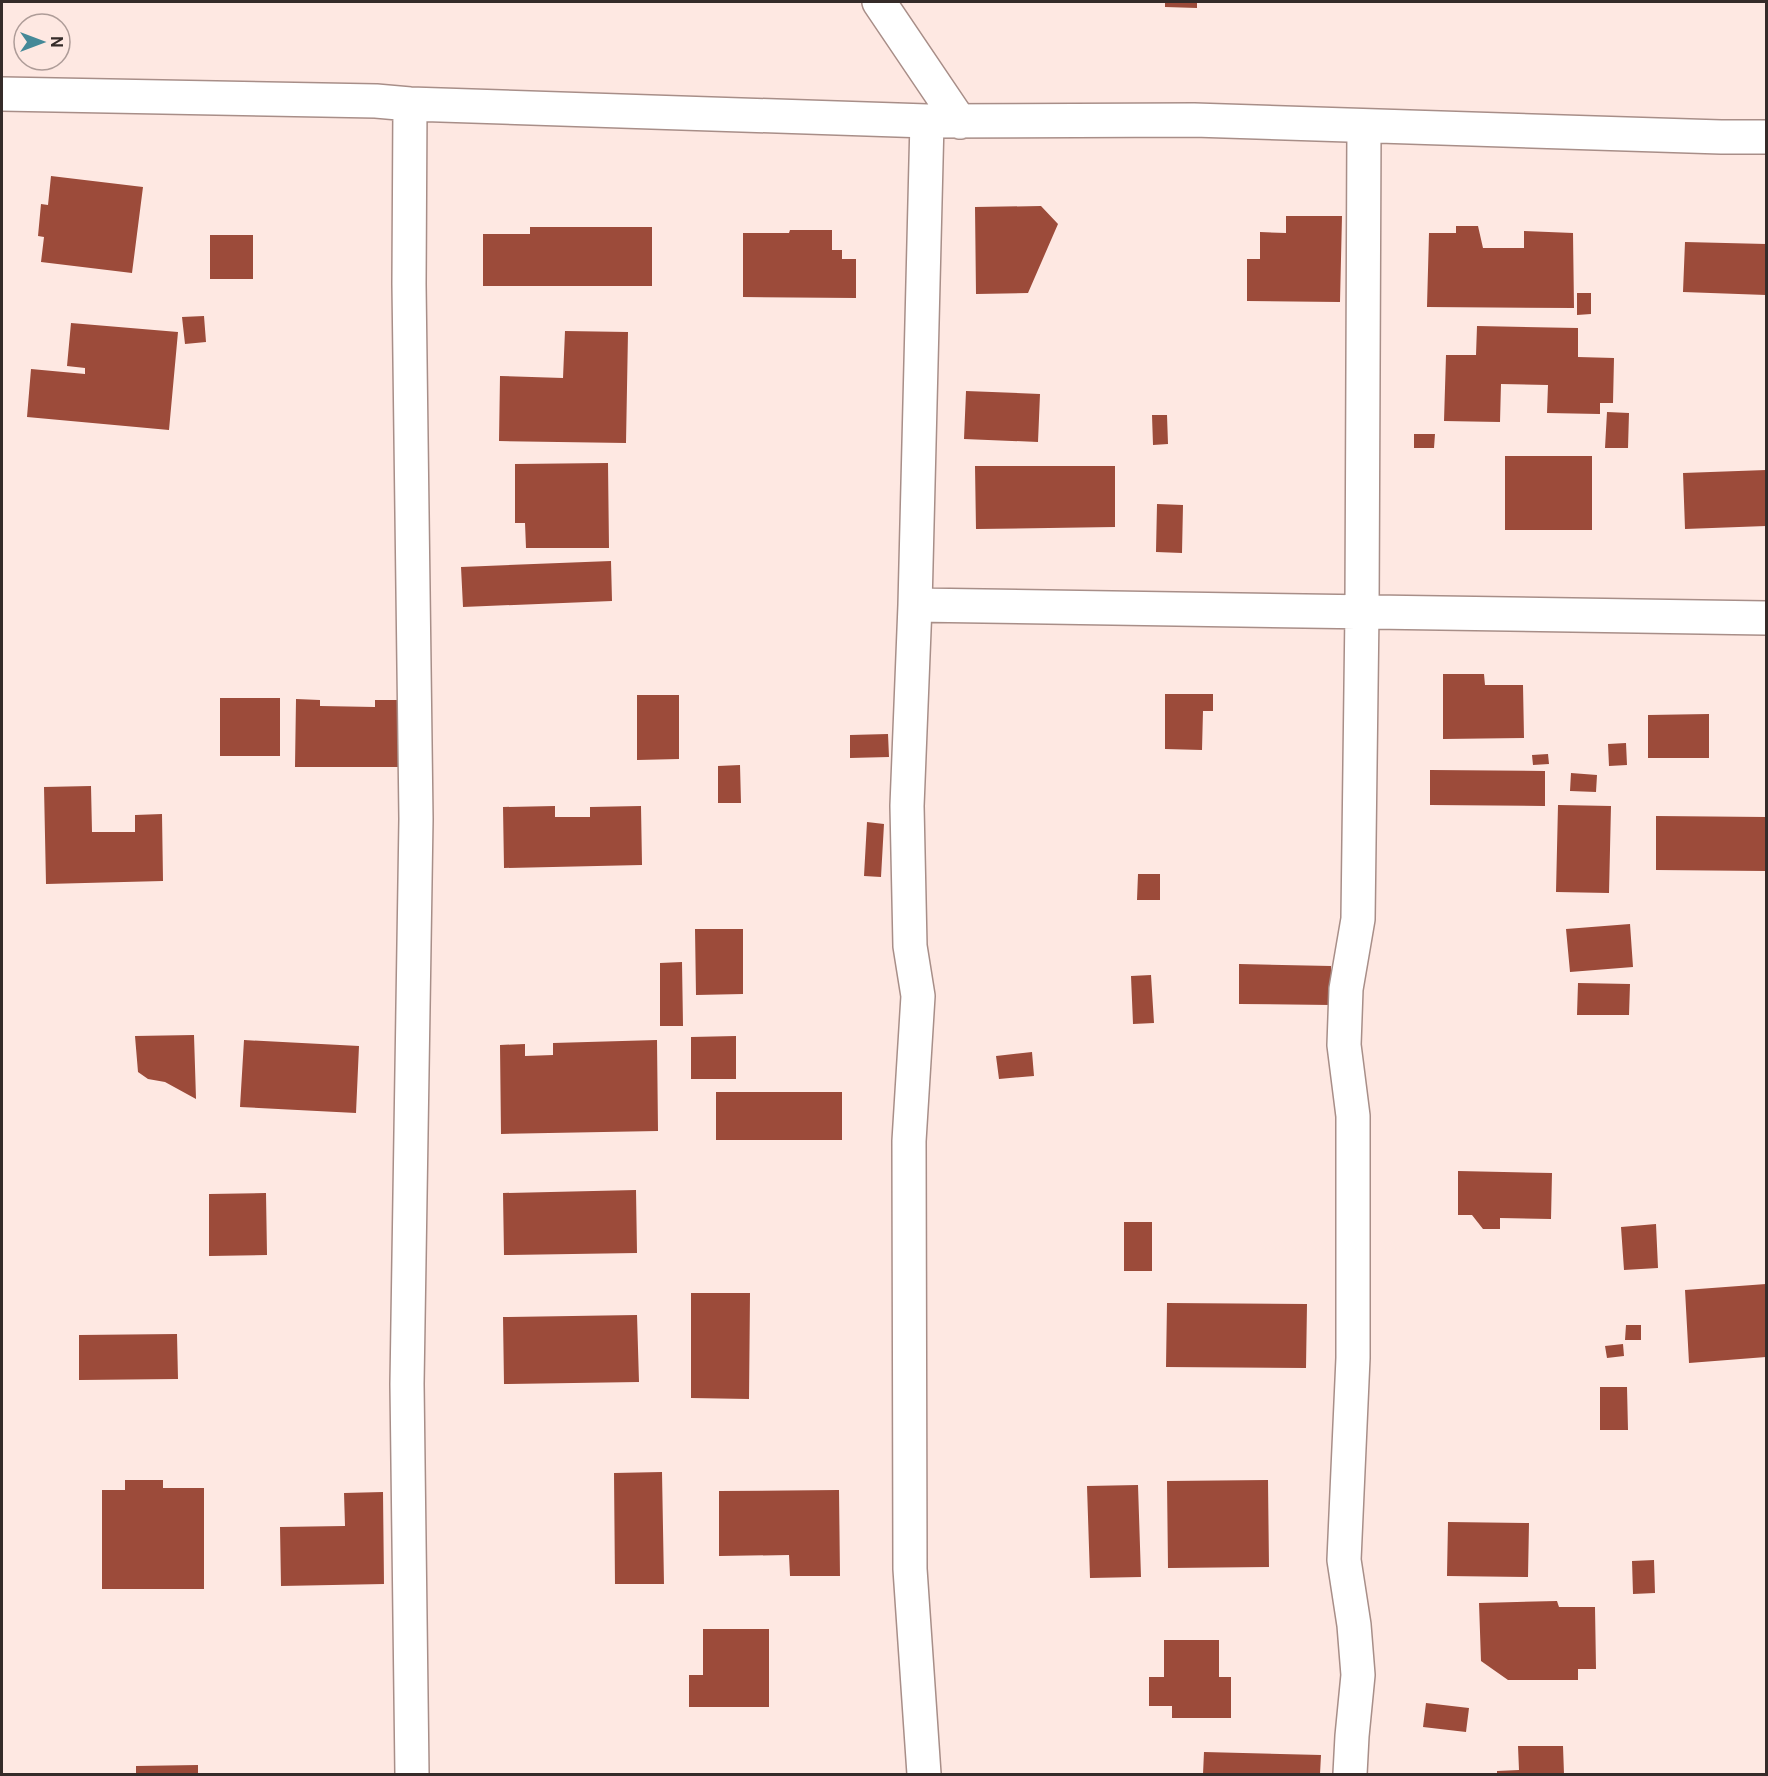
<svg xmlns="http://www.w3.org/2000/svg" width="1768" height="1776" font-family="Roboto,sans-serif">
	<style>
		.building { fill: #9c4b3a }
		.lines { fill: none; stroke-linecap: round; stroke-linejoin: round }
		.minor-casing { stroke: #a88e88; stroke-width: 36 }
		.minor { stroke: #fff; stroke-width: 33 }
	</style>
	<rect width="100%" height="100%" fill="#fee8e2"/>
	<path class="building" d="M1165,2H1197V8L1165,7Z
		M51,176L143,187L132,273L41,262L44,237L38,236L41,204L48,205Z
		M1041,206L1058,224L1028,293L976,294L975,207Z
		M1286,216H1342L1340,302L1247,301V259H1260V232L1286,233Z
		M1456,226H1478L1483,248H1524V231L1573,233L1574,308L1427,307L1429,233H1456Z
		M530,227H652V286H483V234H530Z
		M790,230H832V250H842V259H856V298L743,297V233H789Z
		M210,235H253V279H210Z
		M1685,242L1766,244V295L1683,292Z
		M1577,293H1591V314L1577,315Z
		M204,316L206,342L185,344L182,317Z
		M71,323L178,332L169,430L27,417L31,369L85,374V368L67,366Z
		M1477,326L1578,328V357L1614,358L1613,403H1600V414L1547,413L1548,385L1501,384L1500,422L1444,421L1446,355H1476Z
		M565,331L628,332L626,443L499,441L500,376L563,378Z
		M966,391L1040,394L1038,442L964,439Z
		M1607,412L1629,413L1628,448H1605Z
		M1152,415H1167L1168,444L1153,445Z
		M1414,434H1435L1434,448H1414Z
		M1505,456H1592V530H1505Z
		M608,463L609,548H526L525,523H515V464Z
		M975,466H1115V527L976,529Z
		M1766,470V526L1685,529L1683,473Z
		M1157,504L1183,505L1182,553L1156,552Z
		M611,561L612,601L463,607L461,567Z
		M1443,674H1484L1485,685H1523L1524,738L1443,739Z
		M1165,694H1213V711H1203L1202,750L1165,749Z
		M637,695H679V759L637,760Z
		M220,698H280V756H220Z
		M296,699L320,700V706L375,707V700H399V767H295Z
		M1709,714V758H1648V715Z
		M888,734L889,757L850,758V735Z
		M1626,743L1627,765L1609,766L1608,744Z
		M1548,754L1549,764L1533,765L1532,755Z
		M740,765L741,803H718V766Z
		M1430,770L1545,771V806L1430,805Z
		M1571,773L1597,775L1596,792L1570,791Z
		M91,786L92,832H135V815L162,814L163,881L46,884L44,787Z
		M1558,805L1611,806L1609,893L1556,892Z
		M555,806V817H590V807L641,806L642,865L504,868L503,807Z
		M1656,816L1766,817V871L1656,870Z
		M867,822L884,824L881,877L864,876Z
		M1138,874H1160V900H1137Z
		M1630,924L1633,967L1570,972L1566,929Z
		M695,929H743V994L696,995Z
		M682,962L683,1026H660V963Z
		M1239,964L1331,966V1005L1239,1004Z
		M1151,975L1154,1023L1133,1024L1131,976Z
		M1578,983L1630,984L1629,1015H1577Z
		M194,1035L196,1099L165,1082L148,1079L138,1072L135,1036Z
		M736,1036V1079H691V1037Z
		M244,1040L359,1046L356,1113L240,1107Z
		M657,1040L658,1131L501,1134L500,1045L525,1044V1056L553,1055V1043Z
		M1032,1052L1034,1076L999,1079L996,1056Z
		M716,1092H842V1140H716Z
		M1458,1171L1552,1173L1551,1219L1500,1218V1229H1483L1472,1215H1458Z
		M636,1190L637,1253L504,1255L503,1193Z
		M266,1193L267,1255L209,1256V1194Z
		M1124,1222H1152V1271H1124Z
		M1656,1224L1658,1268L1624,1270L1621,1227Z
		M1766,1284V1357L1689,1363L1685,1290Z
		M691,1293H750L749,1399L691,1398Z
		M1167,1303L1307,1304L1306,1368L1166,1367Z
		M637,1315L639,1382L504,1384L503,1317Z
		M1626,1325H1641V1340H1625Z
		M177,1334L178,1379L79,1380V1335Z
		M1623,1344L1624,1356L1607,1358L1605,1346Z
		M1600,1387H1627L1628,1430H1600Z
		M662,1472L664,1584H615L614,1473Z
		M125,1480H163V1488H204V1589H102V1490H125Z
		M1268,1480L1269,1567L1168,1568L1167,1481Z
		M1138,1485L1141,1577L1090,1578L1087,1486Z
		M839,1490L840,1576H790L789,1555L719,1556V1491Z
		M383,1492L384,1584L281,1586L280,1527L345,1526L344,1493Z
		M1448,1522L1529,1523L1528,1577L1447,1576Z
		M1654,1560L1655,1593L1633,1594L1632,1561Z
		M1557,1601L1559,1607H1595L1596,1669H1578V1680H1508L1481,1661L1479,1603Z
		M703,1629H769V1707H689V1675H703Z
		M1164,1640H1219V1677H1231V1718H1172V1706H1149V1677H1164Z
		M1426,1703L1469,1708L1466,1732L1423,1727Z
		M1518,1746H1563L1564,1774H1497V1771L1519,1770Z
		M1204,1752L1321,1755L1320,1774H1203Z
		M198,1765V1774H136V1766Z"/>
	<g class="lines">
		<defs>
			<path id="minor" d="M879,2L960,122
				M2,94L376,101L410,104L927,121L1194,120L1721,137H1766
				M410,104L409,284L416,819L407,1384L412,1774
				M915,605L1766,618
				M924,1774L910,1569L909,1141L918,996L910,946L907,806L915,605L927,121
				M1350,1774L1352,1736L1358,1675L1354,1625L1344,1560L1353,1358V1116L1344,1045L1346,989L1358,919L1362,611L1364,127"/>
		</defs>
		<use href="#minor" class="minor-casing"/>
		<use href="#minor" class="minor"/>
	</g>
	<rect width="1768" height="1776" fill="none" stroke="#352b29" stroke-width="6"/>
	<g transform="translate(42 42) rotate(90)"><circle r="28" fill="#fee8e2" stroke="#ae9c98" stroke-width="1.5"/>
	<path d="M0-4.5L10 22L0 15L-10 22Z" fill="#458998"/>
	<text y="-9" font-size="16" font-weight="bold" text-anchor="middle" fill="#352b29">N</text>
	</g>
</svg>
